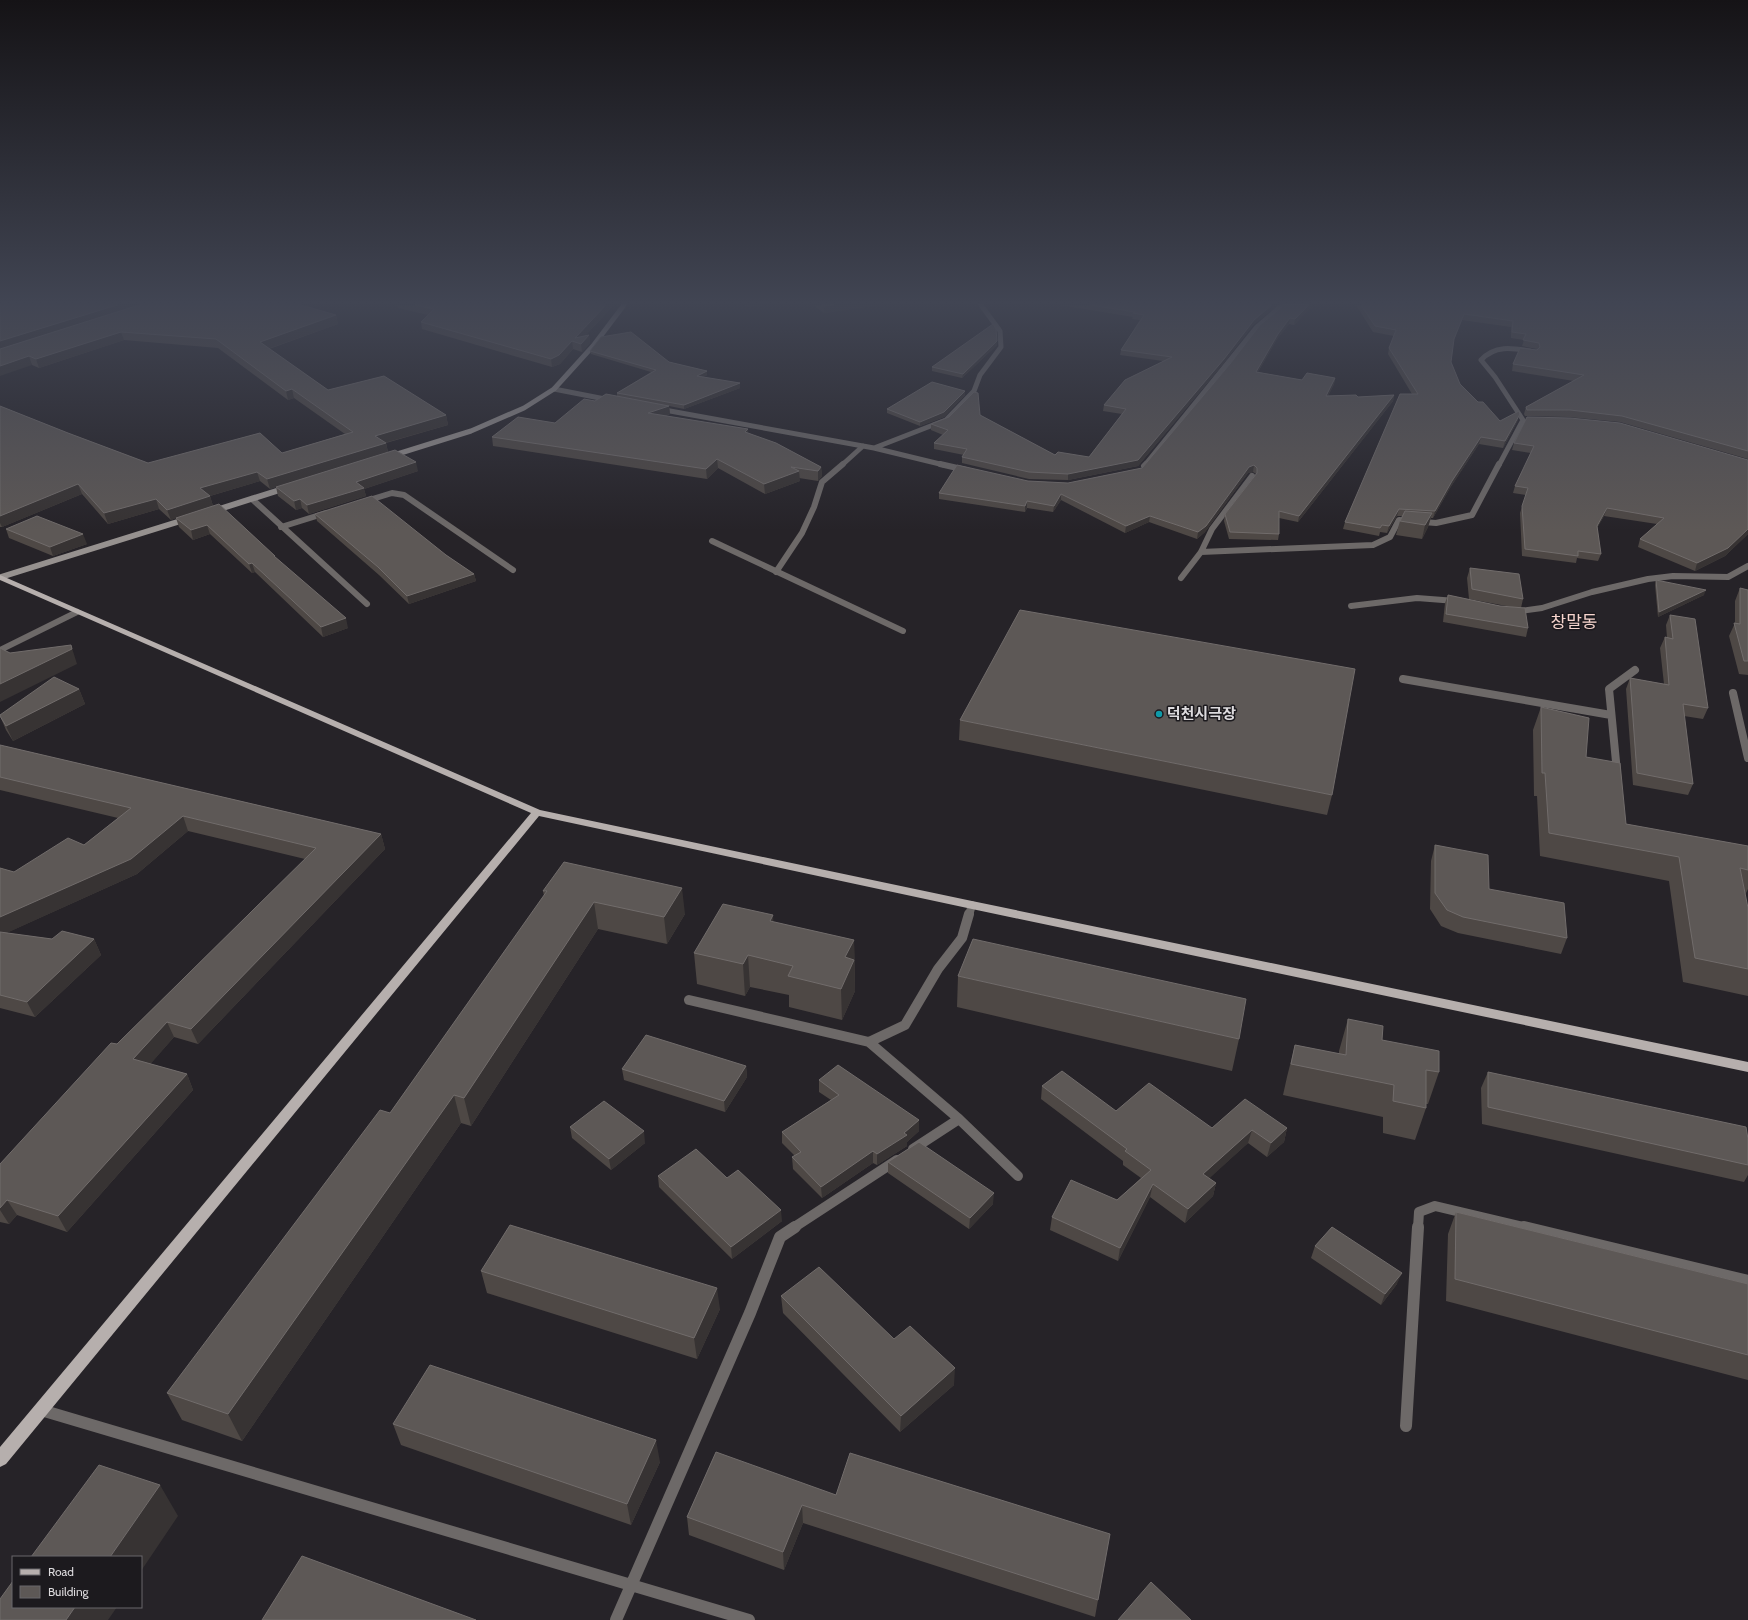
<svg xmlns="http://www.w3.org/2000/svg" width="1748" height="1620" font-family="Cabin,'Noto Sans KR',sans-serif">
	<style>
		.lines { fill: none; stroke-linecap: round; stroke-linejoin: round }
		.street-far4 { stroke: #6d6968; stroke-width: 5 }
		.street-far3 { stroke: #6d6968; stroke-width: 6 }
		.street-far2 { stroke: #6d6968; stroke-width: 8 }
		.street-far1 { stroke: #6d6968; stroke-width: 10 }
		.street { stroke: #6d6968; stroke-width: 12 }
		.secondary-far1 { stroke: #96918f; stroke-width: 5 }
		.secondary { stroke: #96918f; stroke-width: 6 }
		.primary { fill: #b6afad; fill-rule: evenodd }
		.wall { fill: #4e4845 }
		.shaded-wall { fill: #373333 }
		.building { fill: #5d5856; stroke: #716c6b }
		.culture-dot { fill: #0f9aa8; stroke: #1c1a1e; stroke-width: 1.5 }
		.labels { text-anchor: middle; stroke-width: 3; stroke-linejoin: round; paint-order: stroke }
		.poi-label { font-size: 15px; font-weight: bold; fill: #dddbde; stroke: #1c1a1e; text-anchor: start }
		.quarter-label { font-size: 17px; fill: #f7d5ce; stroke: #1c1a1e }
	</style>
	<rect width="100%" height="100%" fill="#262328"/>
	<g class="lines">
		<path class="street-far4" d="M554,389L610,400
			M659,409L874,448L944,465
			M874,448L946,420L974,391L980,375L1001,347L1000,331L981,305
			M842,465L863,446
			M1145,465L1256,328L1280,307L1305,305
			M1499,465L1523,420L1495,377L1481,360C1495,345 1512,348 1530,351"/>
		<path class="street-far3" d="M940,464L966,470
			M1144,466L1146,464
			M252,499L367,604
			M366,501L392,493L404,495L513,570
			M281,527L326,513
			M712,541L903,631
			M1201,552L1373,545L1390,537L1399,520L1436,523L1472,515L1499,464
			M776,572L802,533L814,507L822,482L843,464
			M1181,578L1201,552L1212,529L1252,476
			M1351,606L1417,598L1456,601
			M1514,612L1542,608L1592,592L1648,579L1673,576L1728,577L1748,566
			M0,650L77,612"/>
		<path class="street-far2" d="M1403,679L1611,715
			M1733,693L1748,758
			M1617,772L1609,689L1635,670
			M969,915L972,905"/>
		<path class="street-far1" d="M689,1000L869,1042L905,1025L938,969L962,938L969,914
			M869,1042L959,1119L1018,1176
			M913,1149L959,1119
			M793,1228L897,1160
			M1418,1228L1419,1212L1435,1206L1528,1228"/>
		<path class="street" d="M1524,1227L1748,1281
			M41,1410L749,1620
			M1406,1426L1418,1227
			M616,1620L750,1313L780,1237L795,1227"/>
		<path class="secondary-far1" d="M391,456L471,431L524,408L554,389L593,346L624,305"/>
		<path class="secondary" d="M213,511L286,488
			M1,577L187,519"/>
		<path class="primary" d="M0,575L540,810L972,901L1748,1062V1072L972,909L539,816L6,1464L0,1467V1447L531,813L0,580Z"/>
	</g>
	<path class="wall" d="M0,305L336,315L338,324L269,349L328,390L446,415L448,425L386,443L388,452L418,471L364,489L366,496L309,514L302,508L296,510L278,496L276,487L270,489L260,481L210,496L213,506L276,558L348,628L323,637L255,572L252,573L210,534L193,540L179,527L176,518L171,520L159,509L108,524L82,494L2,527H0V406L68,433L148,463L282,453L345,434L294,398L288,400L218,348L124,340L39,368L32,365Z
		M397,305H614L585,336L589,335L590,343L582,352L573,349L560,364L552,367L422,329L421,322L428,315L398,308Z
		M744,305H761L749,307Z
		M813,305H879L824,313Z
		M1060,305H1278L1253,325L1223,364L1138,466L1068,480L1029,479L962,463V457L964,455L934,449V443L943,435L931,430V424L980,415L1055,455L1089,457L1122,414L1103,411L1104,405L1163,361L1120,355L1121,350L1140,320L1132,319L1133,317Z
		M1295,305H1313L1294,325L1289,324L1277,339L1258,372L1302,380L1335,378L1334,384L1328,396L1358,397L1394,395L1393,401L1298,522L1279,518V534L1278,540L1229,539L1224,521L1225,514L1256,474L1253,472L1248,473L1205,532L1197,539L1149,522L1125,533L1061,500L1053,512L1027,508L1025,512L939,499V493L1028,481L1068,483L1142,468Z
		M1356,305H1748V459L1620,422L1568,417L1525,416L1524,414L1526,407L1574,381L1512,371L1513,364L1537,349L1522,346L1524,340L1511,338V327L1462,320L1453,342L1451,362L1460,384L1478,402L1500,421L1518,420L1503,448L1479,444L1450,488L1433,518H1431L1428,527L1422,539L1396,535L1400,521L1402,516H1397L1387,533L1380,532L1379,536L1343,529L1345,522L1412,394L1388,354L1389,348L1394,336L1373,332Z
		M997,341V345L962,378L932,371V367Z
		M590,351L669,362L707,371V375L703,377L740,388L684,409L669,406L670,414L666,416L749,433L821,467L822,476L818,481L799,478L800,481L765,494L718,468L707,479L493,446L492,437L555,423L595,401L617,396V393L651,372L591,354Z
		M965,395L944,417L920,426L887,413V409Z
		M1514,443L1748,460V534L1725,556L1695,571L1638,547L1640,539L1657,524L1604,516L1597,528L1601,554L1598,561L1577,558L1576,563L1522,556L1520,513L1526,495L1513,493L1515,486L1531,453L1512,450Z
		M315,514L446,555L474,574L476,581L409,604L379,575L317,521Z
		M6,529L87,544L53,556L9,538Z
		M1470,568L1523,599L1521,608L1528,628L1526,637L1443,622L1445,603L1448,595L1500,606L1517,608L1469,599L1467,578Z
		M1656,580L1704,595L1658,617L1655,585Z
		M1740,588L1748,590V675L1739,674L1729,636L1735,623V601Z
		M1670,615L1708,708L1703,719L1684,716L1693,784L1688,795L1633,785L1626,689L1630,678L1664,684L1660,648L1665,637L1667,638L1666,625Z
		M79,689L85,704L13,741L6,730L0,716Z
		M1541,707L1586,757L1626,824L1748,846V889L1745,895L1748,908V996L1683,982L1669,881L1540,856L1537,796H1534L1533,730Z
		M960,720L1332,795L1327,815L959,740Z
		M0,745L381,834L385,849L198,1044L174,1037L150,1064L187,1074L193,1090L67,1232L17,1215L9,1224L0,1222V1164L117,1044L305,859L188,831L137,874L6,933L52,939H94L101,955L35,1017L0,1008V868L14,872L84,845L118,818L0,790Z
		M1435,845L1489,889L1567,938L1561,954L1458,933L1441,926L1430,909L1431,861Z
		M543,891L685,914L667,944L598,929L471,1126L461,1123L242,1441L182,1420L167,1393L390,1113L544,896Z
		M773,922L854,940L855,991L842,1020L789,1007V995L750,987L745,996L697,984L694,953Z
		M958,976L1239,1039L1232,1071L957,1007Z
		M1348,1019L1382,1040L1439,1072L1428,1104H1426V1108L1415,1140L1383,1133V1117L1283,1095L1287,1077L1295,1045L1339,1054V1051Z
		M746,1066L747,1077L725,1112L624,1080L622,1069Z
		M1488,1072L1748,1139V1175L1744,1182L1482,1124L1481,1088Z
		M819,1080L919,1120V1131L907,1142V1146L877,1165L873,1163L822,1198L793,1169L792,1157L795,1156L782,1143V1132L831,1100L819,1092Z
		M1042,1086L1116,1111L1212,1128H1287L1284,1142L1267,1157L1248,1143L1209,1178L1216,1183L1213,1196L1185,1223L1150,1197L1118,1261L1050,1230L1052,1217L1117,1200L1141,1178L1123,1165V1161L1041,1099Z
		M570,1127L645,1143L611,1170L572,1138Z
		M888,1162L993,1204L969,1229L888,1173Z
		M658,1176L727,1178L782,1221L732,1259L659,1187Z
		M1456,1212L1748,1284V1380L1446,1301L1448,1234Z
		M1315,1246L1397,1284L1381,1305L1311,1258Z
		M481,1271L720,1309L697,1359L487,1293Z
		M781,1296L894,1339L954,1385L900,1432L783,1313Z
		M393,1424L660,1462L631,1525L401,1445Z
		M716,1452L1098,1600L1095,1617L803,1523L784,1570L689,1535L687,1517Z"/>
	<path class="shaded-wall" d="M117,305H141L0,351V341Z
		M606,305H614L578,343L575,338Z
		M748,305H761L749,307Z
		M834,305H879L824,313V306Z
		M1272,305H1278L1253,325L1223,364L1138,466L1068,480V474L1138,460L1254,320Z
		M1309,305H1313L1294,325L1295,319Z
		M1464,314L1462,320L1452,345L1454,339Z
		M336,315L338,324L262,351L260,342Z
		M1290,318L1289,324L1277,339L1255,377L1256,372L1278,334Z
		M121,332L124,340L39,368L36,359Z
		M589,335L590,343L582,352L581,344Z
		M572,341L573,349L560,364L552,367L551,359Z
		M997,341V345L962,378L963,374Z
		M29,356L32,365L0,376V366Z
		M707,371V375L697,380V376Z
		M1335,378L1334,384L1325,402L1326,396Z
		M740,383V388L684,409V405Z
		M292,389L294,398L288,400L286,391Z
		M965,391V395L944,417L920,426V422Z
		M1394,395L1393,401L1298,522L1299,516Z
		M669,406L670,414L649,422L648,413Z
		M1520,414L1518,420L1503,448L1505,441Z
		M446,415L448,425L377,445L375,436Z
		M748,429L749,438L745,432Z
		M1481,437L1479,444L1450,488L1433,518L1435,511L1452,481Z
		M386,443L388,453L270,489L267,479Z
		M717,459L718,468L707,479L706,469Z
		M416,462L418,471L364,489L366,496L309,514L307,505L356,482Z
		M1254,465L1253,472L1248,473L1205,532L1197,539L1198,532L1249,467Z
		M821,467L822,476L818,481V471Z
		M799,471L800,481L765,494L764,484Z
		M257,472L260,481L203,498L200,488Z
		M78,484L82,494L2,527L0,523V516Z
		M1061,494V500L1053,512L1054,506Z
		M210,496L213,506L171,520L167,510Z
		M156,499L159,509L108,524L104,513Z
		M300,499L302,508L296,510L294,501Z
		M1027,501V508L1025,512V506Z
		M1607,508L1604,516L1594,533L1597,526Z
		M1399,509L1397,516L1387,533L1389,526Z
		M1432,513L1428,527L1422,539L1425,525Z
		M1150,516L1149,522L1125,533L1126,526Z
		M207,525L210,534L193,540L191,530Z
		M1748,529V534L1725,556L1695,571L1697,563Z
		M83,534L87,544L53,556L50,547Z
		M252,563L255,572L252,573L249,564Z
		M474,574L476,581L409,604L407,596Z
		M1706,590L1704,595L1658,617L1659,612Z
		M346,618L348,628L323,637L321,627Z
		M71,645L77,664L0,702V684Z
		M79,689L85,704L13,741L6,726Z
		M183,816L188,831L137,874L0,936V917Z
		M381,834L385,849L198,1044L191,1029Z
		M682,888L685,914L667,944L664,917Z
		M594,902L598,929L471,1126L464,1098Z
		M773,915L775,946L770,921Z
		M94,939L101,955L35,1017L27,1002Z
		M854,940L855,991L842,1020L841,989L845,957Z
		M748,955L750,987L745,996L743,964Z
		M167,1022L174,1037L141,1075L133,1059Z
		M746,1066L747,1077L725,1112L724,1101Z
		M187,1074L193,1090L67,1232L58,1216Z
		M454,1095L461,1123L242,1441L228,1414Z
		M919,1120V1131L907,1142V1146L877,1165V1154L904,1133Z
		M1287,1128L1284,1142L1267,1157L1271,1143Z
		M1252,1130L1248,1143L1200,1187L1203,1174Z
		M644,1131L645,1143L611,1170L609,1159Z
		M873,1151V1163L822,1198L821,1187Z
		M1216,1183L1213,1196L1185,1223L1188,1209Z
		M1153,1184L1150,1197L1118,1261L1120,1248Z
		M994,1193L993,1204L969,1229L970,1218Z
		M7,1200L17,1215L9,1224L0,1210V1208Z
		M781,1210L782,1221L732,1259L731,1247Z
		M1402,1273L1397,1284L1381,1305L1385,1294Z
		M717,1288L720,1309L697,1359L694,1338Z
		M955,1368L954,1385L900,1432L901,1416Z
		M656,1440L660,1462L631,1525L627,1504Z
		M160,1485L178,1516L141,1571V1557H110Z
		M802,1505L803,1523L784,1570L783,1552Z
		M75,1607H117L108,1620H66Z"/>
	<path class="building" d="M0,305H117L0,341Z
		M139,305H301L336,315L260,342L328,390L384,376L446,415L375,436L386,443L267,479L257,472L200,488L210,496L167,510L156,499L104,513L78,484L0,516V406L68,433L148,463L260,433L282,453L353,432L292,389L286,391L216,339L121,332L36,359L29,356L0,366V349Z
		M415,305H606L575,338L589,335L581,344L572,341L559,355L551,359L421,322L434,309Z
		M822,305H834L824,306Z
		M1090,305H1272L1254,320L1224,359L1138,460L1068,474L1029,472L962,457L967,449L934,443L948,430L931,424L949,417L974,392L978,393L980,415L1055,455L1058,452L1089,457L1126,409L1104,405L1125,380L1172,357L1121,350L1144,315L1133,313L1135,312Z
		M1295,305H1309L1295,319L1290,318L1278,334L1256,372L1302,380L1307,373L1335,378L1326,396L1356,395L1358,397L1394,395L1299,516L1279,511V534L1230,532L1225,514L1257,473V468L1254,465L1249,467L1206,526L1198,532L1150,516L1126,526L1061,494L1054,506L1027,501L1025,506L939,493L957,465L1028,481L1068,483L1142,468L1230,364L1260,325L1283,306Z
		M1361,305H1748V451L1622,416L1570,410H1527L1526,407L1584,375L1513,364L1520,348L1537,350L1540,347L1539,343L1523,340L1526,334L1512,332L1513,321L1464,314L1454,339L1451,362L1460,384L1478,402H1483L1500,421L1519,411L1520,414L1505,441L1481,437L1452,481L1435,511L1399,509L1389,526L1382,525L1380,528L1345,522L1400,394H1418L1389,348L1396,330L1375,326Z
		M993,324L996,329L997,341L963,374L932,367Z
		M631,332L669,362L707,371L697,376L740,383L684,405L617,393L656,370L590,351L601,337Z
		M932,382L965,391L944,412L920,422L887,409Z
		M606,394L669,406L648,413L748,429L745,432L776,443L821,467L818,471L791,467L799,471L764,484L717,459L706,469L492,437L518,417L555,423L584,399L595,401Z
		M1527,417L1570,418L1620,423L1748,460V529L1728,548L1697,563L1640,539L1664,518L1607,508L1597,526L1601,554L1578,551V556L1525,549L1522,506L1528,488L1515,486L1534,446L1514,443Z
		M395,450L416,462L356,482L364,488L307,505L300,499L294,501L276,487Z
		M372,496L446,555L474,574L407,596L378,567L315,514Z
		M219,504L275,556H274L346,618L321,627L252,563L249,564L207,525L191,530L176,518Z
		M1405,511L1432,513L1425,525L1400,521Z
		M37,516L83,534L50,547L6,529Z
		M1470,568L1519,574L1523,599L1472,589Z
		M1656,580L1706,590L1659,612Z
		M1740,588L1748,590V661H1744L1734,623L1740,624Z
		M1448,595L1500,606L1525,608L1528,628L1446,614Z
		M1020,610L1355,669L1332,795L960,720Z
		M1670,615L1695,619L1708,708L1683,704L1693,784L1637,773L1630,678L1669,685L1665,637L1673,639Z
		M71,645L72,649L0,684V648L10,653Z
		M54,677L79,689L6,726L0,716V715Z
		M1541,707L1589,718L1586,757L1620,763L1626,824L1748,846V870L1740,868L1748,908V969L1695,958L1679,857L1549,833L1545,773H1542Z
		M0,745L381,834L191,1029L167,1022L133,1059L187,1074L58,1216L7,1200L0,1208V1164L111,1043L117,1044L316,848L183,816L131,859L0,917V868L14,872L68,838L84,845L131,808L0,777Z
		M1435,845L1488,855L1489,889L1564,903L1567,938L1463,917L1447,910L1435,893Z
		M564,862L682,888L664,917L594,902L464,1098L454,1095L228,1414L167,1393L380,1110L390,1113L547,891H543Z
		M723,904L773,915L770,921L854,940L845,957L854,960L841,989L788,976L793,966L748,955L743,964L694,953Z
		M62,931L94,939L27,1002L0,995V932L52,939Z
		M973,939L1246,999L1239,1039L958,976Z
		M1348,1019L1383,1026L1382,1040L1439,1051V1072L1426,1070V1108L1393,1101L1394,1085L1291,1064L1295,1045L1346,1055Z
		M646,1035L746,1066L724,1101L622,1069Z
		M838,1065L919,1120L904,1133L907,1135L877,1154L873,1151L821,1187L792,1157L801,1152L782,1132L839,1095L819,1080Z
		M1062,1071L1116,1111L1149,1083L1212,1128L1245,1099L1287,1128L1271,1143L1252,1130L1203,1174L1216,1183L1188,1209L1153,1184L1120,1248L1052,1217L1071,1180L1117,1200L1151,1170L1125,1151L1127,1149L1042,1086Z
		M1488,1072L1746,1127L1748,1139V1165L1488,1107Z
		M604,1101L644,1131L609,1159L570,1127Z
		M919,1142L994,1193L970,1218L888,1162Z
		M696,1149L727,1178L738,1170L781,1210L731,1247L658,1176Z
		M1456,1212L1748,1284V1355L1455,1279Z
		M510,1225L717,1288L694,1338L481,1271Z
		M1332,1227L1402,1273L1385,1294L1315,1246Z
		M819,1267L894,1339L910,1326L955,1368L901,1416L781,1296Z
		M430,1365L656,1440L627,1504L393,1424Z
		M716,1452L836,1495L850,1453L1110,1534L1098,1600L802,1505L783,1552L687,1517Z
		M99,1465L160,1485L110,1557H31Z
		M302,1556L476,1620H262Z
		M13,1581V1607H75L66,1620H0V1599Z
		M1151,1582L1191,1620H1118Z"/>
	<linearGradient id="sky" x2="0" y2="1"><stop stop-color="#151316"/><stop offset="0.57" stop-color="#414553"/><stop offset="1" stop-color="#414553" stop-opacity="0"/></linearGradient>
	<rect width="1748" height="531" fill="url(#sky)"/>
	<circle class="culture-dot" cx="1159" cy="714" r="4"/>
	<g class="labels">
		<g class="poi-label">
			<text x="1167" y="719">덕천시극장</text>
		</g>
		<g class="quarter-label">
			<text x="1574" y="628">창말동</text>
		</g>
	</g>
	<rect x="12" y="1556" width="130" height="52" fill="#1c1a1e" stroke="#69676b"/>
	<rect x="20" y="1569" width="20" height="6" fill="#b6afad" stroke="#69676b"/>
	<text x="48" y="1576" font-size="12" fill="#dddbde">Road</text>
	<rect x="20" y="1586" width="20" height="12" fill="#5d5856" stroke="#69676b"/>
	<text x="48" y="1596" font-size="12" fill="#dddbde">Building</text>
</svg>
